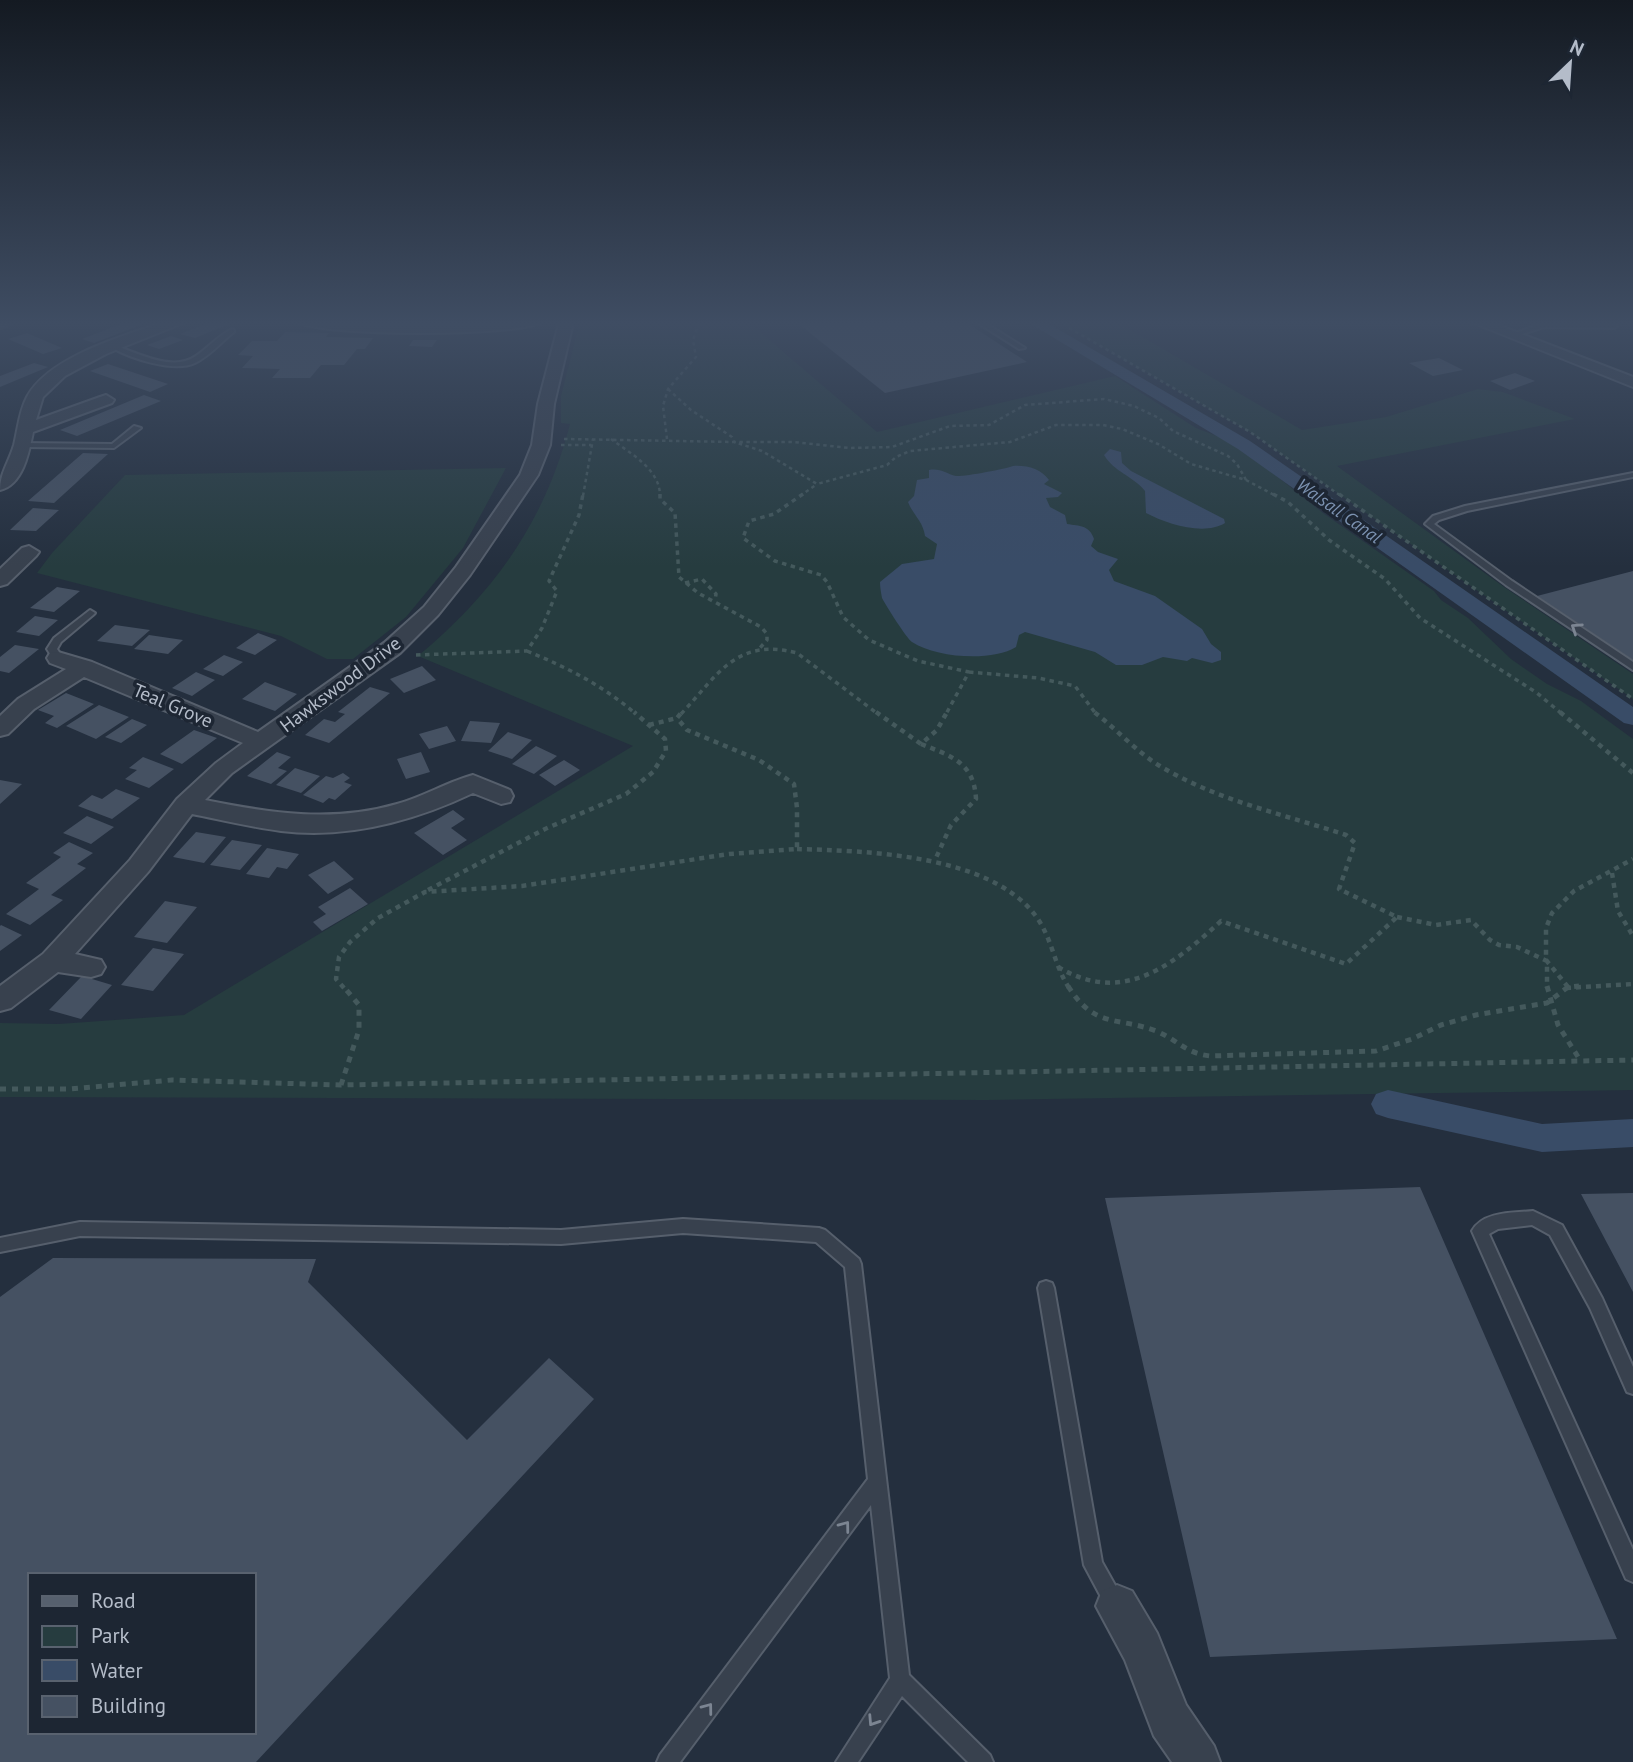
<svg xmlns="http://www.w3.org/2000/svg" width="1633" height="1762" font-family="'PT Sans',sans-serif">
	<style>
		.green { fill: #263c3f }
		.water { fill: #394c67 }
		.lines { fill: none; stroke-linecap: round; stroke-linejoin: round }
		.canal { fill: #394c67; fill-rule: evenodd }
		.building { fill: #455162; fill-rule: evenodd }
		.lane-casing { stroke: #565f6c; stroke-width: 4 }
		.street-casing { stroke: #565f6c; stroke-width: 4 }
		.primary-casing { stroke: #414a57; stroke-width: 4 }
		.path-far3 { stroke: #44595c; stroke-width: 2.5; stroke-dasharray: 3.5 3.5; stroke-linecap: butt }
		.path-far2 { stroke: #44595c; stroke-width: 3.5; stroke-dasharray: 4.5 4.5; stroke-linecap: butt }
		.path-far1 { stroke: #44595c; stroke-width: 4.5; stroke-dasharray: 5 5; stroke-linecap: butt }
		.path { stroke: #44595c; stroke-width: 5; stroke-dasharray: 6 6; stroke-linecap: butt }
		.lane { fill: #38414e; fill-rule: evenodd }
		.street { fill: #38414e; fill-rule: evenodd }
		.primary { fill: #56606e; fill-rule: evenodd }
		.oneway { stroke: #7c8592 }
		.labels { text-anchor: middle; stroke-width: 7; stroke-linejoin: round; paint-order: stroke }
		.far-water-label { font-size: 18px; font-style: italic; fill: #7c92b1; stroke: #1d2633 }
		.street-label { font-size: 19px; fill: #b4bcc9; stroke: #1d2633 }
	</style>
	<rect width="100%" height="100%" fill="#242f3e"/>
	<path class="green" d="M594,321H747L877,432L1115,376L1196,428L1235,443L1323,513L1434,591L1441,600L1468,618L1511,659L1547,684L1581,701L1633,739V1090L987,1100L0,1097V1023L59,1024L184,1015L633,746L418,656C495,592 545,521 570,424L561,423V396L579,325Z
		M1057,321H1115L1302,430L1386,417L1478,389L1503,392L1575,419L1337,466L1504,587L1633,674V699L1250,432Z
		M506,468L463,548L406,617L353,659H327L281,636L37,573L52,553L125,475Z"/>
	<path class="water" d="M1110,449L1121,452L1122,463L1131,471L1224,519L1225,523C1204,536 1167,524 1146,513L1145,491C1133,476 1114,472 1104,455Z
		M1013,466C1027,465 1041,469 1049,480L1044,484L1062,493L1058,497L1046,498L1050,507L1065,515L1067,524C1080,526 1089,525 1094,539L1091,546L1098,552L1118,559L1109,570L1114,581L1155,596L1202,629L1211,644L1221,652V660L1212,663L1192,658L1187,661L1163,657L1142,665H1116L1095,652L1025,632L1019,635L1016,647C992,662 936,658 912,642C907,639 885,604 882,598C881,593 880,587 880,582L902,564L934,559L937,544L925,536C923,521 913,515 908,502L914,496L917,480L929,478V470C941,468 946,474 956,476C962,477 1006,469 1013,466Z"/>
	<g class="lines">
		<path class="canal" d="M1026,321H1044L1250,441L1633,707V725L1624,723L1238,449Z
			M1388,1090L1542,1124L1633,1119V1147L1542,1152L1388,1118L1376,1114L1371,1104L1376,1094Z"/>
	</g>
	<path class="building" d="M129,321L143,324L94,343L82,339Z
		M213,321L234,322L195,338L180,334Z
		M795,321H964L1027,362L885,393Z
		M285,332L329,333L326,337L373,338L365,349H357L344,365H321L310,378H272L280,369L242,368L253,356L238,355L252,341H277Z
		M27,333L62,348L43,354L8,339Z
		M171,336L183,340L159,349L147,345Z
		M413,340H437L432,347L409,346Z
		M1439,358L1463,370L1433,376L1409,363Z
		M34,363L48,367L0,387V376Z
		M108,364L168,384L150,392L90,371Z
		M1515,373L1535,381L1510,390L1490,381Z
		M144,395L161,401L77,436L60,430Z
		M83,453L108,454L54,503L28,501Z
		M33,508L59,510L36,531L10,530Z
		M1633,571V660L1537,596Z
		M57,587L80,591L54,612L30,608Z
		M35,616L58,620L39,636L16,632Z
		M115,625L150,630L132,646L97,641Z
		M258,633L277,640L255,655L236,648Z
		M149,635L183,640L168,654L134,649Z
		M15,645L39,649L9,673L0,671V657Z
		M224,655L243,662L223,676L203,669Z
		M422,666L436,680L404,693L390,679Z
		M196,672L215,680L192,696L172,688Z
		M265,682L297,694L275,711L242,699Z
		M370,687L390,693L329,743L305,735L324,719L335,722L345,714L338,712Z
		M66,693L94,704L57,728L45,723L54,716L38,710Z
		M99,705L129,717L96,739L66,726Z
		M132,719L147,725L121,743L105,737Z
		M470,721L500,723L491,743L461,741Z
		M447,726L456,741L429,749L419,734Z
		M194,730L217,738L182,764L160,754Z
		M508,732L532,740L512,759L488,751Z
		M536,746L557,756L534,774L512,764Z
		M277,752L291,757L278,768L287,771L271,784L247,776Z
		M421,752L430,772L406,779L397,759Z
		M143,757L174,769L149,788L125,779L137,770L129,768Z
		M564,760L580,770L555,786L539,775Z
		M295,768L320,776L301,793L276,785Z
		M343,773L350,778L344,782L352,785L335,800L329,798L323,803L303,795L326,776L333,778Z
		M0,780L22,784L0,804Z
		M116,789L140,798L112,819L78,806L92,795L102,799Z
		M453,810L465,819L451,828L467,840L443,855L414,833Z
		M87,816L114,827L91,844L63,833Z
		M196,832L226,837L204,863L173,857Z
		M232,840L262,845L240,870L210,865Z
		M69,842L93,853L77,864L86,868L51,895L63,900L30,925L6,914L39,889L26,883L61,857L53,853Z
		M267,848L299,854L287,869L277,867L269,878L246,874Z
		M334,861L354,879L328,894L308,875Z
		M350,888L368,904L322,931L313,922L326,914L318,907Z
		M165,901L197,907L167,943L134,937Z
		M1,925L22,935L0,951V926Z
		M153,948L184,954L153,991L121,985Z
		M82,976L112,985L81,1019L49,1010Z
		M1420,1187L1617,1639L1210,1657L1105,1198Z
		M1633,1193V1292L1581,1194Z
		M53,1258L316,1259L308,1282L467,1440L549,1358L594,1399L256,1762H0V1297ZM30,1575H254V1732H30Z"/>
	<g class="lines">
		<defs>
			<path id="lane" d="M975,321H982L1025,348L1019,349Z
				M1543,323L1614,324L1617,326L1614,328L1544,327L1513,337L1510,335Z
				M232,329L234,330V332C221,342 210,356 195,363C174,373 129,358 111,347L116,346C140,354 173,372 196,356C209,347 219,335 232,329Z
				M134,426L141,428L114,448L22,447L18,445L22,443L112,444Z
				M1633,473V477L1467,511L1439,520L1434,524L1512,581L1633,662V670L1506,585L1425,524L1433,516L1465,506Z
				M90,610L95,613L93,615L61,642L57,649L63,658L62,660H54L47,649L54,638Z
				M1533,1211L1562,1225L1602,1298L1633,1367V1394L1627,1392L1590,1308L1550,1235L1532,1225L1498,1229L1489,1234L1633,1550V1582L1626,1579L1472,1231C1483,1211 1514,1213 1533,1211Z
				M683,1219L819,1228L825,1230L859,1259L861,1264L909,1675L990,1755L993,1762H968L902,1696L858,1762H836L890,1678L871,1505L680,1762H657L660,1755L868,1479L845,1267L816,1242L683,1233L561,1244L80,1236L0,1252V1238L80,1222L561,1230Z
				M1046,1281L1052,1283L1054,1288L1102,1562L1125,1603L1122,1610L1115,1613L1108,1610L1084,1565L1038,1288L1040,1283Z"/>
			<path id="street" d="M168,321H188L106,354L65,376L43,397L36,420L100,397L106,395L114,400L112,403L33,432C29,452 23,485 0,490C0,473 9,462 14,445C18,429 19,412 27,397C49,356 126,335 168,321Z
				M297,321L420,324L543,321C526,337 314,337 297,321Z
				M556,321H570L572,327L554,404L550,445L538,475L470,575L438,615L400,653L232,773L205,800C270,813 332,823 397,804C423,797 447,782 473,775L510,790L513,796L510,802L501,804L473,793C414,821 347,839 281,831C251,827 222,820 192,814L148,872L75,954L101,960L105,967L101,974L91,977L58,972L11,1008L0,1011V986L43,954L130,860L177,799L216,763L243,743L84,677L34,709L8,734L0,736V716L18,699L66,669L50,663L47,658L50,653L58,652L92,662L258,732L384,643L424,607L456,567L520,475L532,445L538,404L558,327Z
				M1469,321H1488L1633,377V387Z
				M29,546L39,552L36,556L7,584L0,586V569L22,548Z
				M1117,1585L1132,1591L1157,1633L1186,1705L1214,1746L1220,1762H1172L1154,1736L1125,1660L1096,1606L1102,1591Z"/>
			<path id="primary" d="M0,321H13L9,325L0,328Z"/>
		</defs>
		<use href="#lane" class="lane-casing"/>
		<use href="#street" class="street-casing"/>
		<use href="#primary" class="primary-casing"/>
		<path class="path-far3" d="M1057,321L1250,432L1341,496
			M668,389L691,410L732,437L734,442H794L849,448L892,447L950,426L989,425L1025,405L1104,399L1134,406L1159,418L1173,431L1228,456L1237,464L1246,480
			M564,439L734,442L762,451L817,484L887,465L896,457L910,451L1010,442L1056,425H1103L1122,429L1158,444L1191,464L1246,480L1276,496
			M611,439C631,454 660,469 660,496
			M667,439L663,406L668,389L696,357L693,340L700,321
			M561,445H591
			M583,496L593,439
			M800,496L817,484"/>
		<path class="path-far2" d="M660,494V499L675,513L679,577L698,593L761,627L767,634V640L759,649
			M803,494L774,514L749,521L743,538L775,561L821,575L827,582L843,617L869,640L918,661L969,672L946,714
			M1273,494L1288,502L1329,540L1385,579L1420,618L1537,693L1562,714
			M1339,494L1633,699
			M685,583L702,579L716,594L715,601
			M527,651C568,668 602,685 636,714
			M416,655L527,651L542,628L557,591L549,581L579,515L583,494
			M969,672L1038,678L1075,686L1096,714
			M681,714C718,675 736,637 797,653L878,714"/>
		<path class="path-far1" d="M876,712L921,744L937,730L947,712
			M1560,712L1633,773
			M649,725L677,718
			M921,744C951,756 974,762 976,799L951,825L935,860
			M797,849C866,851 988,854 1035,915C1052,937 1054,965 1069,988
			M1612,873L1618,911L1633,936
			M428,890L545,829L626,794L653,772L666,751L665,739L634,712
			M1397,917L1436,925L1471,920L1490,940L1499,945L1517,947L1547,961V988
			M1058,967C1123,1006 1173,965 1221,921L1346,964L1397,917L1339,889L1355,843L1346,835C1286,815 1220,801 1165,769C1138,754 1118,730 1094,712
			M1568,987L1546,960V928L1552,913L1574,891L1633,859
			M344,988L336,979L339,957L350,942L378,918L425,892L522,886L729,854L797,849V808L794,784L759,760L687,730L677,718L682,712
			M1566,988L1633,984"/>
		<path class="path" d="M1068,986C1095,1029 1116,1016 1156,1031C1178,1040 1185,1053 1210,1056L1376,1051L1412,1039L1441,1025L1476,1015L1547,1003L1568,987L1579,986
			M1547,986L1558,1025L1580,1060
			M341,1085L359,1030V1005L343,986
			M0,1089H69L172,1080L341,1085L1633,1060"/>
		<use href="#lane" class="lane"/>
		<use href="#street" class="street"/>
		<use href="#primary" class="primary"/>
	</g>
	<defs><path id="oneway-chevron" d="M-2-3.5L2.5 0L-2 3.5" fill="none" stroke-width="1.6" stroke-linecap="round" stroke-linejoin="round" transform="scale(1.75)"/></defs>
	<g class="oneway">
		<use href="#oneway-chevron" transform="translate(1576 628) rotate(-146)"/>
		<use href="#oneway-chevron" transform="translate(845 1526) rotate(-53)"/>
		<use href="#oneway-chevron" transform="translate(708 1708) rotate(-53)"/>
		<use href="#oneway-chevron" transform="translate(873 1721) rotate(123)"/>
	</g>
	<linearGradient id="sky" x2="0" y2="1"><stop stop-color="#141a22"/><stop offset="0.57" stop-color="#3f4d63"/><stop offset="1" stop-color="#3f4d63" stop-opacity="0"/></linearGradient>
	<rect width="1633" height="567" fill="url(#sky)"/>
	<g class="labels">
		<g class="far-water-label">
			<text transform="translate(1339 511) rotate(35)" y="6">Walsall Canal</text>
		</g>
		<g class="street-label">
			<text transform="translate(340 684) rotate(-37)" y="7">Hawkswood Drive</text>
			<text transform="translate(173 705) rotate(23)" y="7">Teal Grove</text>
		</g>
	</g>
	<rect x="28" y="1573" width="228" height="161" fill="#1d2633" stroke="#59626f" stroke-width="2"/>
	<rect x="42" y="1596" width="35" height="10" fill="#56606e" stroke="#59626f" stroke-width="2"/>
	<text x="91" y="1608" font-size="21" fill="#b4bcc9">Road</text>
	<rect x="42" y="1626" width="35" height="21" fill="#263c3f" stroke="#59626f" stroke-width="2"/>
	<text x="91" y="1643" font-size="21" fill="#b4bcc9">Park</text>
	<rect x="42" y="1660" width="35" height="21" fill="#394c67" stroke="#59626f" stroke-width="2"/>
	<text x="91" y="1678" font-size="21" fill="#b4bcc9">Water</text>
	<rect x="42" y="1696" width="35" height="21" fill="#455162" stroke="#59626f" stroke-width="2"/>
	<text x="91" y="1713" font-size="21" fill="#b4bcc9">Building</text>
	<g transform="translate(1570 63) rotate(25)" stroke="#1d2633" stroke-width="5" paint-order="stroke">
	<path d="M0-5L12 26L0 18L-12 26Z" fill="#b4bcc9"/>
	<text y="-10" font-size="19" font-weight="bold" text-anchor="middle" fill="#b4bcc9">N</text>
	</g>
</svg>
